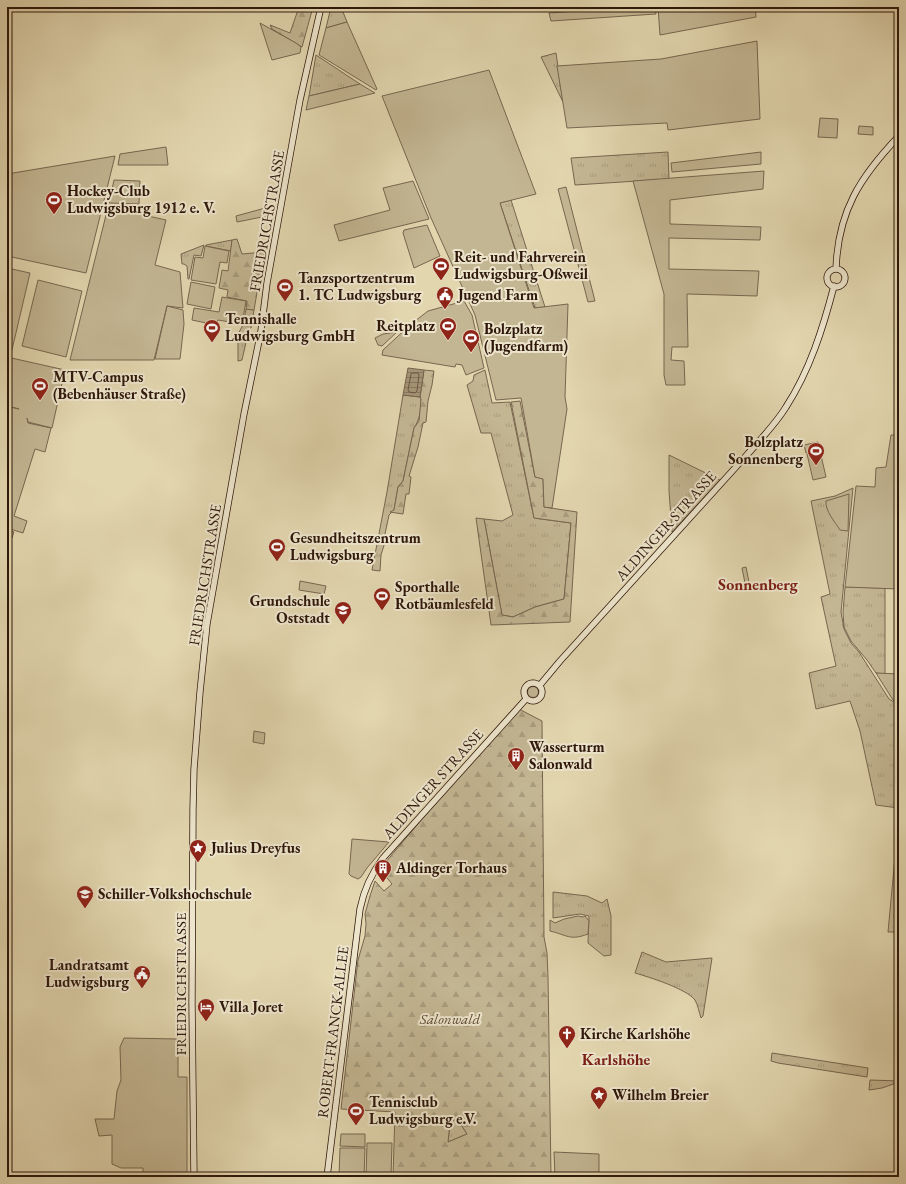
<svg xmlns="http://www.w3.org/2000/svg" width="906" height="1184" font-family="'EB Garamond',serif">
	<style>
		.grass { fill: url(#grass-tufts); stroke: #78664f }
		.forest { fill: url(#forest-firs); stroke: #78664f; fill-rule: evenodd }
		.green { fill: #c3b693; stroke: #78664f }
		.water { fill: url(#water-rules); stroke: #75634c }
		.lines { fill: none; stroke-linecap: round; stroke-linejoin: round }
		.shore { stroke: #6a5641; stroke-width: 1 }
		.secondary-casing { stroke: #2e170b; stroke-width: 7 }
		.secondary { stroke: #ece4cb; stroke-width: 5.5 }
		.labels { text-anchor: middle; stroke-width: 4; stroke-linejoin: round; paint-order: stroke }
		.poi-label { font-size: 15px; font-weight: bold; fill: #2e170b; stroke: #ece4cb; text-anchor: start }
		.street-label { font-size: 15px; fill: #2e170b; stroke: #ece4cb }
		.park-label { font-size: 15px; font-style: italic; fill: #5b4734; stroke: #ece4cb }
		.neighbourhood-label { font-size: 16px; font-weight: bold; fill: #7a1f14; stroke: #ece4cb }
	</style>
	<defs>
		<pattern id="grass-tufts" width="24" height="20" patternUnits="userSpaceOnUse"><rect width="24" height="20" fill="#c3b693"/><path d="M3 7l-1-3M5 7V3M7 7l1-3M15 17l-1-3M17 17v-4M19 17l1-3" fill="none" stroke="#a89c7d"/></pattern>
		<pattern id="forest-firs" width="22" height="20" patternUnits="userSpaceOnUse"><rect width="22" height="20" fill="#c3b693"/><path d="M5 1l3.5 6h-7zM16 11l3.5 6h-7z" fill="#a89c7d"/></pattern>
		<pattern id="water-rules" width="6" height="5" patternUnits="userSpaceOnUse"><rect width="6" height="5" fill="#a59577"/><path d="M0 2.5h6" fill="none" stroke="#877960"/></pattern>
	</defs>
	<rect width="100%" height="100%" fill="#e2d6af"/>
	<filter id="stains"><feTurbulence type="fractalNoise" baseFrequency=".005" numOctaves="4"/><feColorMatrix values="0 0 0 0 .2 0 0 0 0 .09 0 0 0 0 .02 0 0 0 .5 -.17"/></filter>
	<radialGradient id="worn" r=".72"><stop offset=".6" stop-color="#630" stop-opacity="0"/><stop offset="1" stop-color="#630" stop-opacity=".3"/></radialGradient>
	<path class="grass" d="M331,7H341L347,22L326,28Z
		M556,53L563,102L541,57Z
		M316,55L360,84L309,96Z
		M859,126L873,127V135L858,134Z
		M668,152L669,179L575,185L571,158Z
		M511,200L545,307L535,308L500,203Z
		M232,240L231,251L206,246V245Z
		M204,245L201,256L194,255L189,279H188L187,266L184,264H182L181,254Z
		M246,309L254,310L251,328L249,329L242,360L238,361V334L243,325Z
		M485,370L492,403L510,402L534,518L571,523L564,599L535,607L513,617L502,615L484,519L502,521L513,515L491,433H481L467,385L473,381L474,375Z
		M403,395L420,397L421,399C421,410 420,419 414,428L403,481L398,487L394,510L389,515L385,534L386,539L381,555L380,571L372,570L387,492Z
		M669,455L720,480L672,532L669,491Z
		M853,488L841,612L844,629L851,643L859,652L889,699L899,705L898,808L876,805L860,731L850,701L816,709L809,673L836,666L821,597L830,594L811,501L835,496Z
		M845,587L885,588V674L876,673L867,660L851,641L844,627L843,612Z
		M527.5 692a5.5 5.5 0 1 1 11 0a5.5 5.5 0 1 1-11 0Z
		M553,892L587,896L602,903L607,899L611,916V955L604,956L588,943L589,916L580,914L553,918Z
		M642,952L666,962L712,958L703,1016L701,1018C699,1012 698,1005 695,1000C687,989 649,977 635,973Z
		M772,1053L868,1068L867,1077L778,1063L771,1061Z
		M870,1080L899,1081V1082L882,1088L869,1090Z
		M457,1118L467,1134L448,1142L450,1123Z"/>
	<path class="forest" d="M299,7H313L302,47L272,29L270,25L290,33Z
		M237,239L242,254L264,252L254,310L246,309L247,301L227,297L228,290L219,288L222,270L228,271L232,240Z
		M424,370L434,371L432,385L428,401L426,422L423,423L418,447L409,476L411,477L409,494H406L403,514L390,512L394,510L398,487L403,481L414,428L419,421L421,399L420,397Z
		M520,401L535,477L543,478L544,507L577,512L570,622L491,625L476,518L484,519L502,615L513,617L535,607L564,599L571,523L534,518L511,402Z
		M519,709L542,721L544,937L547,953L548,976L551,1177H393L395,1112L341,1109L358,960L365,936L366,924L365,914L370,896L375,881L384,891L392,884L380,869L422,819ZM457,1118L467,1134L448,1142L450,1123Z
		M899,814V932H888Z"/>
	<path class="green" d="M632,7H655L656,14L551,21L549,13Z
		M658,7H755L756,17L660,35Z
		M347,22L377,89L376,90L319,55L326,28Z
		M260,23L296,43L301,47L300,53L272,60Z
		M757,41L760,119L668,130L667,123L567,128L557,66L661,59Z
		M489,70L536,194L500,203L534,308L568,304L565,397L567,409L552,508L544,507L543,479L535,477L521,398L496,400L475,315L431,218L382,96Z
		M360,84L375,93L306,110L309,96Z
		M820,118L838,119L837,138L818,137Z
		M166,147L168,165H118L120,154Z
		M761,152V164L672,172L671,163Z
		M115,156L86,273L7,256V174Z
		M764,171L763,189L670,200V224L761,227L760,240L669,238V269L759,271L757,296L687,294L688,347H672L671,360L684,361L685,385H666L664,375V294L633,181Z
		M114,180L140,181L139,204L109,203Z
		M413,181L429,219L339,241L334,225L390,210L383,188Z
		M566,187L595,301L588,302L558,189Z
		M108,207L166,220L155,265L180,272L183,308L167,306L154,360H70Z
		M269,207L267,216L237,222L236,216Z
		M427,225L440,256L414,268L403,233L404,230Z
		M205,246L229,251L227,263L220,262L216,284L191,280L195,257L203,258Z
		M7,268L30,273L11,354L7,353Z
		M38,280L82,291L66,357L22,346Z
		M191,282L215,287L211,309L187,304Z
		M222,297L246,301L242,324L218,320L216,325L192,320L194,308L219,312Z
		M464,301L472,315L484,368L466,375L462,365L456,364L455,367L382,355L383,350L410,325L428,311Z
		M167,306L183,310L184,324L180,359H155Z
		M397,332L382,346L378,345L375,338L383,334Z
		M7,357L65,370L52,428L28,422L27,418L28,423L51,428L45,452L35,449L14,516L27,521L23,533L7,528V406L19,409L7,406Z
		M891,435H899V589L845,587L856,486L875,487L876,468L886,467Z
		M818,442L820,450L806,453L804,445Z
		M820,451L826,477L813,480L807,454Z
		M849,494L848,531L840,530C835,522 825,511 826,501Z
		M7,529L14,532L7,552Z
		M746,567L749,582L745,583L742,568Z
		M300,581L326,586L324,594L299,590Z
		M876,673L899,674V703L893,700Z
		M254,731L265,733L264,744L253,742Z
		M352,839L389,842L367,868L361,877L358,879L351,876L349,874Z
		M578,916L583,917L585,916L589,921L588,934C570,941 567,935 550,931V920L555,923L564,919Z
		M124,1038L178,1039V1077H187V1177H143V1168H121L112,1164V1135L99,1136L95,1119H114L117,1091L121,1080L120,1047Z
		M341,1134H365V1147L340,1146Z
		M367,1143H392L391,1177H366Z
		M340,1148H365L364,1177H339Z
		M554,1152L599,1154V1177H555Z"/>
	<path class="water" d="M408,368L424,370L420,397L403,395Z"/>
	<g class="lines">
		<path class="shore" d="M413,373H418L419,375L417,391L415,393L409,392L408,390L411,374Z"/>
		<defs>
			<path id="secondary" d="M836,269C838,211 860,177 899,136
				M827 278a9 9 0 1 1 18 0a9 9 0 1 1-18 0Z
				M524 692a9 9 0 1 1 18 0a9 9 0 1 1-18 0Z
				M540,685L560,661L745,457C759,441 775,425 786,407C810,370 823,328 834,286
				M194,1177L192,1003L193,809L194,769L200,692L207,624L244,414L261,331L267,283L300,100L321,7
				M327,1177L360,909C364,889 371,874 383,858L526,699"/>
		</defs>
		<use href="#secondary" class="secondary-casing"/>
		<use href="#secondary" class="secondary"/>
	</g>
	<defs>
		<symbol id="stadium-pin" viewBox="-11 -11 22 30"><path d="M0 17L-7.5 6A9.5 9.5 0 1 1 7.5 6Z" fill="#8f2418" stroke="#ece4cb"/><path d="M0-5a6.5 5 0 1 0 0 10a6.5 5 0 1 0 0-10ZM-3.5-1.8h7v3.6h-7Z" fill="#fff"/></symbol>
		<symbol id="civic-pin" viewBox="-11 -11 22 30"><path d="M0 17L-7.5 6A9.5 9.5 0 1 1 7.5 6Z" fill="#8f2418" stroke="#ece4cb"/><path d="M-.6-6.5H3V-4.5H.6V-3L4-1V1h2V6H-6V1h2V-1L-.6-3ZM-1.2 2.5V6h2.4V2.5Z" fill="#fff"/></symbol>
		<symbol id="school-pin" viewBox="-11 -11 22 30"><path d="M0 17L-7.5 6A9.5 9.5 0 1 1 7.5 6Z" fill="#8f2418" stroke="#ece4cb"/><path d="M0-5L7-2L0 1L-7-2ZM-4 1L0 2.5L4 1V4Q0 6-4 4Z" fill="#fff"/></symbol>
		<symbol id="building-pin" viewBox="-11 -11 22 30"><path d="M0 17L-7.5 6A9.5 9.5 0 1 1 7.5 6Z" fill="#8f2418" stroke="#ece4cb"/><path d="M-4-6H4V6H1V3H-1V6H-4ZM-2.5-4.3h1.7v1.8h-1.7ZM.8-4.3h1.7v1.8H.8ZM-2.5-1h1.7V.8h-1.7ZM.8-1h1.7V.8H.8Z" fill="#fff"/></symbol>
		<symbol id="sight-pin" viewBox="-11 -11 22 30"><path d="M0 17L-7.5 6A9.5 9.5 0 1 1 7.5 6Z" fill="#8f2418" stroke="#ece4cb"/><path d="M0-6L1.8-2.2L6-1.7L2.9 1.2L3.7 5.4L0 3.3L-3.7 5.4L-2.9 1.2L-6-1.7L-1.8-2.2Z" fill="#fff"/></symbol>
		<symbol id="university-pin" viewBox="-11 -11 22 30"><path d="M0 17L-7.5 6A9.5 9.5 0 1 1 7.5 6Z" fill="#8f2418" stroke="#ece4cb"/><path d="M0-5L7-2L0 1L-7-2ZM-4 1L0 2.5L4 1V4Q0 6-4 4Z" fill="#fff"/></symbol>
		<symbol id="hotel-pin" viewBox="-11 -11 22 30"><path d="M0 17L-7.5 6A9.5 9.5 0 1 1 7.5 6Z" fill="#8f2418" stroke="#ece4cb"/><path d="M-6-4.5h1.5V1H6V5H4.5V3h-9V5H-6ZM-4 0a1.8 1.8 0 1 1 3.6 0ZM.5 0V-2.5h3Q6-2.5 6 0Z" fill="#fff"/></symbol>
		<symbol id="church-pin" viewBox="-11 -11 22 30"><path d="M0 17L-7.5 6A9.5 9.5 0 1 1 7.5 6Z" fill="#8f2418" stroke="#ece4cb"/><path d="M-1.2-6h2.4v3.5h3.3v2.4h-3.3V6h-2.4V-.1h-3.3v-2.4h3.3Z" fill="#fff"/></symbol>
	</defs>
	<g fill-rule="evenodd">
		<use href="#stadium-pin" x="44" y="190" width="20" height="27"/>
		<use href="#stadium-pin" x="431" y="256" width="20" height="27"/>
		<use href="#stadium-pin" x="275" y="277" width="20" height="27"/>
		<use href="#civic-pin" x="435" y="285" width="20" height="27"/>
		<use href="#stadium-pin" x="438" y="316" width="20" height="27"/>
		<use href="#stadium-pin" x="202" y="318" width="20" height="27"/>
		<use href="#stadium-pin" x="461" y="328" width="20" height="27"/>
		<use href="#stadium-pin" x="30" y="376" width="20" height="27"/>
		<use href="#stadium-pin" x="806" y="441" width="20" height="27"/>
		<use href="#stadium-pin" x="267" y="537" width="20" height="27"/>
		<use href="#stadium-pin" x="372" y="586" width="20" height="27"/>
		<use href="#school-pin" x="333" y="600" width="20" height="27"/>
		<use href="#building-pin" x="506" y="746" width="20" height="27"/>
		<use href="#sight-pin" x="188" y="838" width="20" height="27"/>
		<use href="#building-pin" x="373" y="858" width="20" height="27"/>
		<use href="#university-pin" x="75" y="884" width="20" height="27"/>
		<use href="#civic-pin" x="132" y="964" width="20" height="27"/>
		<use href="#hotel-pin" x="196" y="997" width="20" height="27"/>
		<use href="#church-pin" x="557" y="1024" width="20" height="27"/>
		<use href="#sight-pin" x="589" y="1085" width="20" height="27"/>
		<use href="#stadium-pin" x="346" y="1101" width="20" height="27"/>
	</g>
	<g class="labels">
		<g class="poi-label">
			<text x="67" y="196">Hockey-Club<tspan x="67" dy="17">Ludwigsburg 1912 e. V.</tspan></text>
			<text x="454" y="262">Reit- und Fahrverein<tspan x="454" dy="17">Ludwigsburg-Oßweil</tspan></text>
			<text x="298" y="283">Tanzsportzentrum<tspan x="298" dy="17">1. TC Ludwigsburg</tspan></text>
			<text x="458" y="300">Jugend Farm</text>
			<text x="225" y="324">Tennishalle<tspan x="225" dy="17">Ludwigsburg GmbH</tspan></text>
			<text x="435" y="331" text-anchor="end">Reitplatz</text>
			<text x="484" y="334">Bolzplatz<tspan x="484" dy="17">(Jugendfarm)</tspan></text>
			<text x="53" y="382">MTV-Campus<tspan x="53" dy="17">(Bebenhäuser Straße)</tspan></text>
			<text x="803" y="447" text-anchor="end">Bolzplatz<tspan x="803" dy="17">Sonnenberg</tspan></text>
			<text x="290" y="543">Gesundheitszentrum<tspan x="290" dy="17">Ludwigsburg</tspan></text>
			<text x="395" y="592">Sporthalle<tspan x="395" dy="17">Rotbäumlesfeld</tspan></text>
			<text x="330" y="606" text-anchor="end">Grundschule<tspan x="330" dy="17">Oststadt</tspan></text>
			<text x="529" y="752">Wasserturm<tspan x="529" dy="17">Salonwald</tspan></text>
			<text x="211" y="853">Julius Dreyfus</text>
			<text x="396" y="873">Aldinger Torhaus</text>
			<text x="98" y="899">Schiller-Volkshochschule</text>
			<text x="129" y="970" text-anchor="end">Landratsamt<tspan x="129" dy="17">Ludwigsburg</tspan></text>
			<text x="219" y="1012">Villa Joret</text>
			<text x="580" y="1039">Kirche Karlshöhe</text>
			<text x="612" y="1100">Wilhelm Breier</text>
			<text x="369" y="1107">Tennisclub<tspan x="369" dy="17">Ludwigsburg e.V.</tspan></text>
		</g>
		<g class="street-label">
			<text transform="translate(267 221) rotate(-80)" y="5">FRIEDRICHSTRASSE</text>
			<text transform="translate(666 526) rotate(-48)" y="5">ALDINGER STRASSE</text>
			<text transform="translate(205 575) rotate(-81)" y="5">FRIEDRICHSTRASSE</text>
			<text transform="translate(433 784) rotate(-48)" y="5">ALDINGER STRASSE</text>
			<text transform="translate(181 984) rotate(-90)" y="5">FRIEDRICHSTRASSE</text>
			<text transform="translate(333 1032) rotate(-83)" y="5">ROBERT-FRANCK-ALLEE</text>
		</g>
		<g class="park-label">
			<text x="450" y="1024">Salonwald</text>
		</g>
		<g class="neighbourhood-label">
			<text x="758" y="590">Sonnenberg</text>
			<text x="616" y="1065">Karlshöhe</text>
		</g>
	</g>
	<rect width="906" height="1184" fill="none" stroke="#e2d6af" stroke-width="24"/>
	<rect x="8" y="8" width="890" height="1168" fill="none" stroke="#2e170b" stroke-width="2"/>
	<rect x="12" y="12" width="882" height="1160" fill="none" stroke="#2e170b"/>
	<rect width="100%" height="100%" filter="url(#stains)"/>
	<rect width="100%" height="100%" fill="url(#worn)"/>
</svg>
